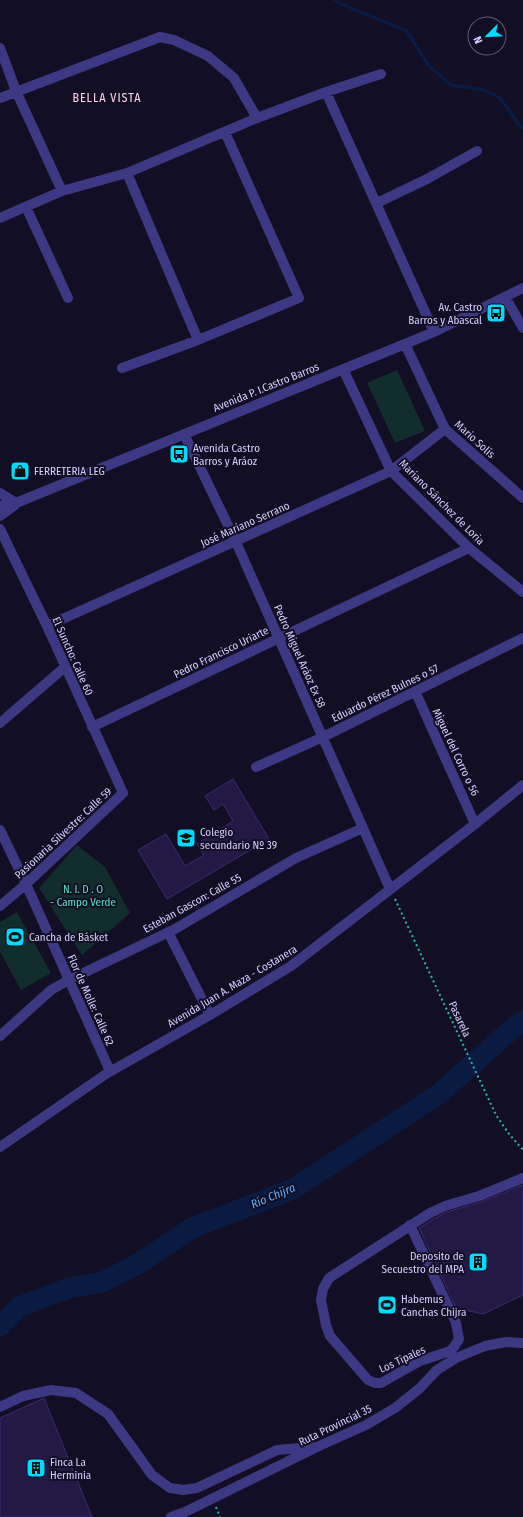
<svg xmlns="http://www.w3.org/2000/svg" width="523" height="1517" font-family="'Fira Sans Condensed',sans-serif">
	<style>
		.green { fill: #112d2d }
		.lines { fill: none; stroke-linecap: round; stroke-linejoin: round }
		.stream { stroke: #091b41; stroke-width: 3.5 }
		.river { stroke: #091b41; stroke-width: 21 }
		.building { fill: #231944; stroke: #3b2b70 }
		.path { stroke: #2db6b2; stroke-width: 2; stroke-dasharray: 2 3; stroke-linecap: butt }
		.minor { stroke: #3d3883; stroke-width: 10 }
		.labels { text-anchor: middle; stroke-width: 4; stroke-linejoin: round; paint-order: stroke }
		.poi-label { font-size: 11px; fill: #d6d0ff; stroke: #120e23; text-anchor: start }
		.street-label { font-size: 11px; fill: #d6d0ff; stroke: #120e23 }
		.park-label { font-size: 11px; fill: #5ae1c3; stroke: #120e23 }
		.neighbourhood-label { font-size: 12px; letter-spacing: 1px; fill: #ffd2ed; stroke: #120e23 }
		.water-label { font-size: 12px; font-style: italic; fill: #5eafff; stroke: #120e23 }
	</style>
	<rect width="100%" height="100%" fill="#120e23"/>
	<path class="green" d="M397,370L425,431L395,443L367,383Z
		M77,845L105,867L130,913L82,955L39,888Z
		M17,912L51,973L21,990L0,952V922Z"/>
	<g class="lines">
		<path class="stream" d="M334,0L339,3L407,31L428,65L451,85L484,90L500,98L519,125L523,128"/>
		<path class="river" d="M0,1326L19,1307L69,1288L103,1282L138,1264L192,1228L293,1189L439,1094L513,1028L523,1021"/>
	</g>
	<path class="building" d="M233,779L269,839L167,899L138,850L166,834L185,866L204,855L197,844L233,821L223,804L214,810L205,796Z
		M523,1185V1295L483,1314L456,1308L419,1228L433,1219L447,1212L481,1202Z
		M44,1398L92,1517H0V1418Z"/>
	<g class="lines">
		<path class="path" d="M395,899L496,1115L509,1134L523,1150
			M216,1507L220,1517"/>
		<path class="minor" d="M0,48L16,91L62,191
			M326,92L434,332
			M0,98L160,37L174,40L208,56L234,78L257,118
			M127,173L198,340
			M377,203L427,179L477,151
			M26,207L68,298
			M0,218L62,191L127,173L257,118L326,92L381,74
			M505,297L523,328
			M405,344L445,429L523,498
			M122,368L198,340L299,298L225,132
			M343,369L391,471L469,548L523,592
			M184,434L236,542L390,889
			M0,493L16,503
			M0,506L16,503L405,344L434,332L523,288
			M0,516L15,505
			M0,529L47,626L123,793L26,884L0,906
			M47,626L391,471L445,429
			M415,691L475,824
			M0,723L65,667
			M92,727L469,548
			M256,767L323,737L523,638
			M0,830L26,884L110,1071
			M168,932L210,1015
			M0,1036L51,990L69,980L175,929L296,858L363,828
			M0,1147L106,1074L210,1015L291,966L475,824L523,785
			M410,1225L456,1323L459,1339L454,1347L450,1351L420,1361L381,1383H375L368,1380L330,1336L326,1325L321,1300L323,1289L329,1278L430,1213L445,1206L479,1196L523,1178
			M0,1407L23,1396L51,1390L76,1393L108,1414L152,1475L170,1488L183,1490L197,1488L277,1450L312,1447
			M171,1517L185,1512L319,1446L366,1425L395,1408L419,1389L437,1370L456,1358L485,1346L506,1342L523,1343"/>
	</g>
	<defs>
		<symbol id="bus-square" viewBox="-11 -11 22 22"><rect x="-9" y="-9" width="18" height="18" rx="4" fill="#00dafb" stroke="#120e23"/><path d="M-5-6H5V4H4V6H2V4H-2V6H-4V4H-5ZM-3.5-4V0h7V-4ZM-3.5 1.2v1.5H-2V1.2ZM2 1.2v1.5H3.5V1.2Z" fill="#111"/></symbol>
		<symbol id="shop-square" viewBox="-11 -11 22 22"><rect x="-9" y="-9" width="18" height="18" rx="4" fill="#00dafb" stroke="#120e23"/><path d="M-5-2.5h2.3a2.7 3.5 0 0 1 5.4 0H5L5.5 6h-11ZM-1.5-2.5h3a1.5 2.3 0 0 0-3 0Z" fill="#111"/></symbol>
		<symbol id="school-square" viewBox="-11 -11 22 22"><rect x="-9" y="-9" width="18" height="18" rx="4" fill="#00dafb" stroke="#120e23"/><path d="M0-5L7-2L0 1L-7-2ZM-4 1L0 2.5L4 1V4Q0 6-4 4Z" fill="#111"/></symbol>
		<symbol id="stadium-square" viewBox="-11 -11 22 22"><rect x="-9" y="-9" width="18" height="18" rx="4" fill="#00dafb" stroke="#120e23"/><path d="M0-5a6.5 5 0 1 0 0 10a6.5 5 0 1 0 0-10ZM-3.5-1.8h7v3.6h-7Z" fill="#111"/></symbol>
		<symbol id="building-square" viewBox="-11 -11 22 22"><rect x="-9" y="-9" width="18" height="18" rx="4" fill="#00dafb" stroke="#120e23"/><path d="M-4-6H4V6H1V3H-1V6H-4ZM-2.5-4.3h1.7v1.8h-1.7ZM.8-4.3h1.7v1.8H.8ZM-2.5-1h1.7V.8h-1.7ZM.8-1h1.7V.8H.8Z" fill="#111"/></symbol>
	</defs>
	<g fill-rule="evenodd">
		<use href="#bus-square" x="485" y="302" width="22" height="22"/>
		<use href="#bus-square" x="168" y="443" width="22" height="22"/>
		<use href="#shop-square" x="9" y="460" width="22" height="22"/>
		<use href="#school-square" x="175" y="827" width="22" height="22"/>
		<use href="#stadium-square" x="4" y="926" width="22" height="22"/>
		<use href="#building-square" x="467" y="1251" width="22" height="22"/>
		<use href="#stadium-square" x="376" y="1294" width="22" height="22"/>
		<use href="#building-square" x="25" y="1457" width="22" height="22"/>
	</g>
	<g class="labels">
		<g class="poi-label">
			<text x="482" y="311" text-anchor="end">Av. Castro<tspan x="482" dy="13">Barros y Abascal</tspan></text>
			<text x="193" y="452">Avenida Castro<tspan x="193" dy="13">Barros y Aráoz</tspan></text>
			<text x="34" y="475">FERRETERIA LEG</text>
			<text x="200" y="836">Colegio<tspan x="200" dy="13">secundario Nº 39</tspan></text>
			<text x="29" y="941">Cancha de Básket</text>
			<text x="464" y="1260" text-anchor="end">Deposito de<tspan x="464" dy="13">Secuestro del MPA</tspan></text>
			<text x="401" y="1303">Habemus<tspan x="401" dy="13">Canchas Chijra</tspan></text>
			<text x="50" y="1466">Finca La<tspan x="50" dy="13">Herminia</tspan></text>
		</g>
		<g class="street-label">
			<text transform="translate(266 387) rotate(-22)" y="4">Avenida P. I.Castro Barros</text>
			<text transform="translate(475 439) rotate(42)" y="4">Mario Solís</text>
			<text transform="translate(442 502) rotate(45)" y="4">Mariano Sánchez de Loria</text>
			<text transform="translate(245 524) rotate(-24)" y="4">José Mariano Serrano</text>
			<text transform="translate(221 652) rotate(-26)" y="4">Pedro Francisco Uriarte</text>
			<text transform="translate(73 656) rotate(66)" y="4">El Suncho: Calle 60</text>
			<text transform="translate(300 656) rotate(66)" y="4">Pedro Miguel Aráoz Ex 58</text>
			<text transform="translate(385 693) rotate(-26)" y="4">Eduardo Pérez Bulnes o 57</text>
			<text transform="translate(456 752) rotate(65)" y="4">Miguel del Corro o 56</text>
			<text transform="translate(63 833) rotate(-43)" y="4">Pasionaria Silvestre: Calle 59</text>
			<text transform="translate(192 903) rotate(-29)" y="4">Esteban Gascon: Calle 55</text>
			<text transform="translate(232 986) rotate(-31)" y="4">Avenida Juan A. Maza - Costanera</text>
			<text transform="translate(91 1000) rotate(66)" y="4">Flor de Molle: Calle 62</text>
			<text transform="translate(460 1019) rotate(65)" y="4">Pasarela</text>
			<text transform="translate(402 1359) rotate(-25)" y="4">Los Tipales</text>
			<text transform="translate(335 1425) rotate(-26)" y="4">Ruta Provincial 35</text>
		</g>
		<g class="park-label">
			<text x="83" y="893">N. I. D . O<tspan x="83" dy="13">- Campo Verde</tspan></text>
		</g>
		<g class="neighbourhood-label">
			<text x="107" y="102">BELLA VISTA</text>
		</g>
		<g class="water-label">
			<text transform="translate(273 1196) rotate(-23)" y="4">Río Chijra</text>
		</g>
	</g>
	<g transform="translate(487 36) rotate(246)"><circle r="19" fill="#120e23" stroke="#605c7b"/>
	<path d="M0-3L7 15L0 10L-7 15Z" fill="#00dafb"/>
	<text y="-6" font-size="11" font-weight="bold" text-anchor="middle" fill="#d6d0ff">N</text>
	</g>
</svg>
